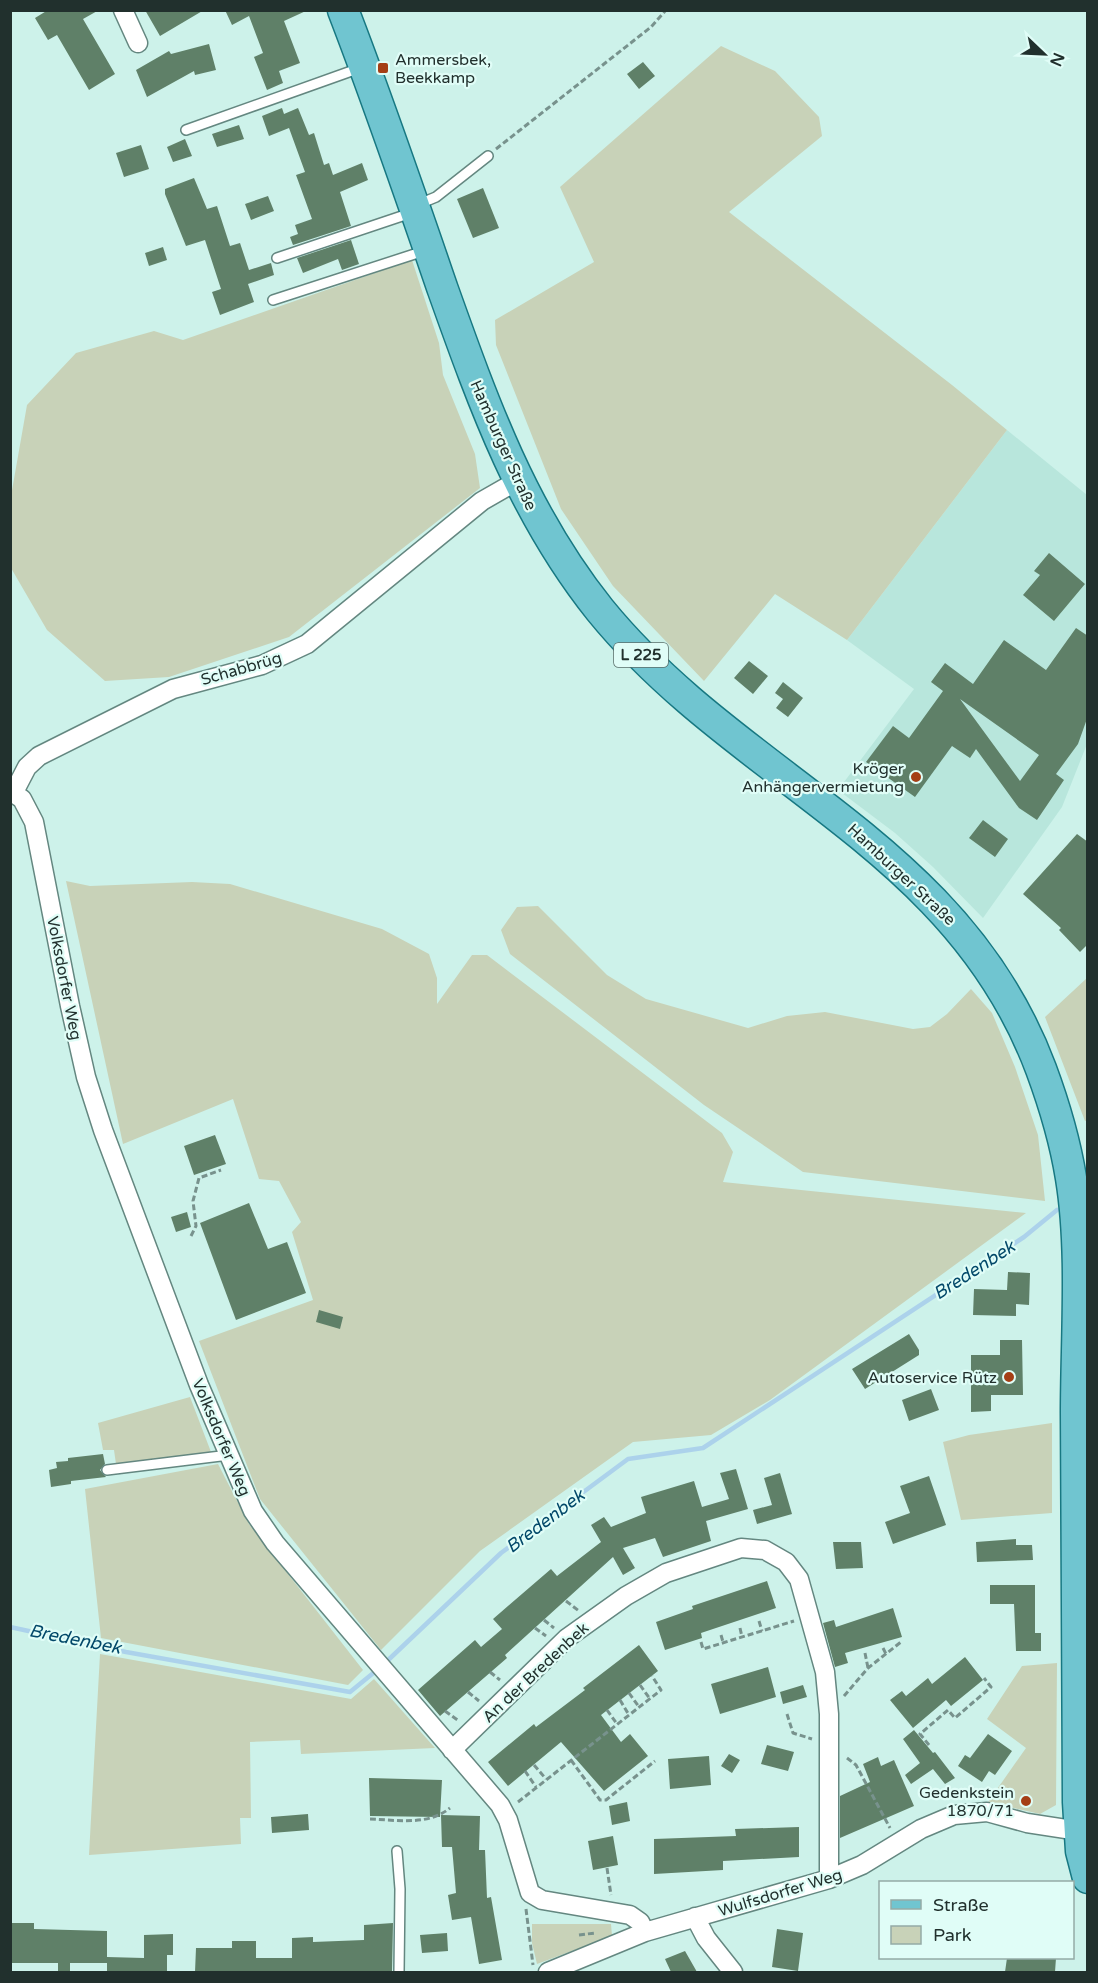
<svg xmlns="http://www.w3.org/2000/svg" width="1098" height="1983" font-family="'Varela Round',sans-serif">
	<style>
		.built { fill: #b8e6dc }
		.green { fill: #c8d2b8 }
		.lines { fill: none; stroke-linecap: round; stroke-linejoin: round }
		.stream { stroke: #acd2eb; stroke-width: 4.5 }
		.building { fill: #5f8068; fill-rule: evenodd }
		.service-casing { stroke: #648780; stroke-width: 12 }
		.minor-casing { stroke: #648780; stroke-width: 21 }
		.primary-casing { stroke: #177882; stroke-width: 33 }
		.path { stroke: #78928d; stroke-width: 3; stroke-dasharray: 6 3; stroke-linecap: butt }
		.service { stroke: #fff; stroke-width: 9 }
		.minor { stroke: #fff; stroke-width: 18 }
		.primary { stroke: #70c5d0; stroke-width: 30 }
		.poi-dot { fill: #a53f16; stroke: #e0fdf7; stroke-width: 2 }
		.labels { text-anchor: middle; stroke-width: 4.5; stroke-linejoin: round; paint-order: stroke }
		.shield { fill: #e0fdf7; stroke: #5a6e6a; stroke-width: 1.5 }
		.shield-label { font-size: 15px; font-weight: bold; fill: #21302d }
		.poi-label { font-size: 16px; fill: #21302d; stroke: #e0fdf7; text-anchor: end }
		.street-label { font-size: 16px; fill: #21302d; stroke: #e0fdf7 }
		.water-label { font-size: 18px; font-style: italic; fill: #024869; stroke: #e0fdf7 }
	</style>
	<rect width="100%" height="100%" fill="#cdf2ea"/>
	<path class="built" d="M1007,430L1087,495V744L1062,807L983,918L933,867L895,833L838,790L914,689L847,640Z"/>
	<path class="green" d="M721,46L775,71L819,117L822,136L729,212L952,385L1007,430L847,640L775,594L704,681L613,586L561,509L496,345L495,320L594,262L560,187Z
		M412,260L439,343L443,375L475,454L480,488L289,637L169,677L105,681L47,630L11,568V496L27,405L76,353L154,331L183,340Z
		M66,881L90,886L192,882L230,884L382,929L429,954L437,978V1004L472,955H487L722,1133L733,1152L723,1182L1026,1213L770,1400L711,1435L633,1442L480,1551L381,1650L260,1499L199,1341L313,1300L292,1232L301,1222L279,1181L259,1179L233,1099L123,1144Z
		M538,906L607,975L646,999L748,1028L787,1016L825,1012L913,1029L930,1027L947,1014L971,989L992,1013L1015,1067L1038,1135L1045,1201L803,1172L704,1105L510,954L501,930L517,907Z
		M1087,978L1088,1120L1085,1121L1045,1017Z
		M190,1397L211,1452L116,1464L114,1450H103L98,1423Z
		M1052,1423V1513L961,1520L943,1442L969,1435Z
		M218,1464L249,1524L363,1670L348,1685L101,1638L85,1489Z
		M100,1654L351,1699L374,1679L435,1748L301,1754L300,1740L250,1742L251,1818H240L241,1844L89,1855Z
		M1057,1663L1056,1805L1040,1814L988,1802L1026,1748L987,1719L1022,1666Z
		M532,1924H611L612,1936L537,1964L532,1943Z"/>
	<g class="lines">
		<path class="stream" d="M10,1627L126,1652L350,1692L377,1670
			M384,1664L501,1553L628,1459L703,1448L1024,1237L1057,1210"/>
	</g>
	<path class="building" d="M48,10H99L83,19L115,74L89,90L57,35L48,40L35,18Z
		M145,10H204L160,36Z
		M225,10H308L284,21L300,63L279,71L283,83L267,90L254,57L263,53L249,16L232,25Z
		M209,44L216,70L195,75L194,71L147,97L136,70L169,51L171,54Z
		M643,62L655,76L639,89L627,74Z
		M282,108L284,114L298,108L309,135L314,133L324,165L329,163L333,175L362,163L368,180L340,192L351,226L293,245L290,237L298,234L295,225L312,219L296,175L305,172L289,128L269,136L262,116Z
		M239,125L244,139L217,147L212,134Z
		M185,139L192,156L173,162L167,147Z
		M141,145L149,169L124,177L116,153Z
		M194,178L207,209L217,206L230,246L240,243L249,270L271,263L274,275L248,284L254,302L220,315L212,292L221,289L205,240L186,246L165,194V189Z
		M483,188L499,228L473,238L457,199Z
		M268,196L274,211L251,220L245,204Z
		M351,240L359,264L342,270L338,259L303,273L297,258Z
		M163,247L167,260L149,266L145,253Z
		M1049,553L1085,584L1054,621L1023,595L1040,575L1034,571Z
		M1076,628L1088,636V716L1078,744L1056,774L1064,780L1037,820L1019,808L976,749L970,758L952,746L915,797L866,762L893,726L909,738L943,691L931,682L945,663L973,684L1004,640L1046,670ZM960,699L1039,755L1020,781Z
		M749,661L768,676L753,694L734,678Z
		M783,682L803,698L788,717L776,708L783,699L775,693Z
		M983,820L1008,839L995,857L969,838Z
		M1077,834L1088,842V944L1080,952L1059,930L1061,928L1023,894Z
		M215,1135L226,1164L194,1175L184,1146Z
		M249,1203L268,1249L287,1242L306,1293L236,1320L200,1223Z
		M187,1212L191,1227L176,1232L171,1217Z
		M1008,1272L1030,1273L1029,1305L1016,1304V1316L973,1315L974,1289L1007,1290Z
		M319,1310L343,1317L340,1329L316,1322Z
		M909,1334L919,1350V1355L865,1389L852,1369Z
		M1000,1340H1022L1023,1395H991V1411L971,1412V1355H1000Z
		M931,1389L939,1410L909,1421L902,1400Z
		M103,1454L105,1464L100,1470L106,1477L71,1481V1484L51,1487L49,1470L57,1468L56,1462L68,1461V1458Z
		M736,1469L748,1509L706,1521L711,1541L663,1557L655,1538L623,1548L635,1568L623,1575L613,1557L505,1655L507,1658L440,1716L418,1690L475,1640L481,1647L502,1629L493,1619L551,1569L557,1576L601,1542L591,1525L604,1517L611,1527L646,1513L641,1497L694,1481L702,1507L729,1499L720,1473Z
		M780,1473L792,1514L757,1524L753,1510L772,1505L764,1478Z
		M929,1476L946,1525L893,1544L885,1522L910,1513L900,1486Z
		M1016,1539V1545H1032L1033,1560L977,1562L976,1542Z
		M833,1542H861L863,1568L836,1569Z
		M767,1581L776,1608L701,1633L702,1638L665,1650L656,1622L693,1609L692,1606Z
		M990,1585H1035V1633H1041V1651H1016L1014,1604H990Z
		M893,1608L902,1637L845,1653L848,1663L835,1667L823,1623L834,1620L836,1627Z
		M639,1645L658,1671L601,1715L621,1742L630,1734L648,1756L604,1791L561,1742L508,1786L488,1762L534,1724L536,1727L585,1690L583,1688Z
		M965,1657L983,1680L951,1706L946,1700L913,1728L890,1700L902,1691L906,1696L928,1678L932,1684Z
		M768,1667L776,1697L720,1714L711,1684Z
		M803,1685L807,1697L783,1704L780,1692Z
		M914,1730L933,1753L935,1752L955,1778L945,1784L933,1769L911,1784L905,1775L920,1763L903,1739Z
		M988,1734L1012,1751L995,1775L989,1771L982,1782L958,1766L965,1755L970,1758Z
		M767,1745L794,1752L788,1771L761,1764Z
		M729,1754L740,1760L732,1773L721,1766Z
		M709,1756L711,1785L670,1789L668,1759Z
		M878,1757L881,1766L894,1760L914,1806L840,1838V1796L870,1782L863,1764Z
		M369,1778L442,1780L440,1817L370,1816Z
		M627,1802L630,1821L612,1825L609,1806Z
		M308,1814L309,1830L272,1833L271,1817Z
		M441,1815L480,1816L479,1850H485L487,1898L491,1897L502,1960L479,1964L471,1917L452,1920L448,1895L456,1893L452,1847H442Z
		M799,1827V1857L723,1861V1870L654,1874V1839L736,1836L735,1829Z
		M613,1836L618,1865L593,1870L588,1841Z
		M11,1923H34V1929L107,1931V1963H70V1972H58V1963H11Z
		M393,1923L392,1972H195L196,1948H232V1941H256V1958H292V1938L313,1937V1942L364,1940V1925Z
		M777,1929L803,1933L798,1971L772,1967Z
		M447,1933L448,1951L422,1953L420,1935Z
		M173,1934V1955H167V1972H107V1957L144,1958V1935Z
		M685,1951L697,1972H671L665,1959Z
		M1007,1958H1056L1055,1972H1005Z"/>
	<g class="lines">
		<defs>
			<path id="service" d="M186,130L360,68
				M419,204L436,197L488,156
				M277,258L414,212
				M273,300L424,251
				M107,1470L229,1455
				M397,1851L400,1889L399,1972"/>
			<path id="minor" d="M123,10L138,43
				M10,791L22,799L34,822L70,1006L86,1077L103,1130L199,1385L253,1511L275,1543L500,1805L508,1820L530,1893L542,1900L630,1915L640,1922L645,1932
				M14,792L27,767L39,756L173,689L262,665L307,644L482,501L517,481
				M452,1750L567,1638L626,1596L666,1573L741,1548L765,1550L786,1562L799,1579L825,1672L829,1714V1879
				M695,1917L706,1938L733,1972
				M548,1972L645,1932L829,1879L862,1865L921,1829L954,1815L987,1812L1027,1823L1079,1831"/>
			<path id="primary" d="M343,10C379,103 411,197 443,290C484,405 523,514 600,610C740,782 957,844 1041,1069C1054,1104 1065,1141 1071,1178C1083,1251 1076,1339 1076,1413C1077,1543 1077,1673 1078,1802L1081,1851L1088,1878"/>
		</defs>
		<use href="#service" class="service-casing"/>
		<use href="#minor" class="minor-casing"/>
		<use href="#primary" class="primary-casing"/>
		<path class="path" d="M496,149L651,27L666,10
			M191,1236L196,1226L193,1201L199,1178L221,1170
			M566,1601L579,1611
			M544,1620L554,1628
			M759,1621L762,1631
			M535,1628L546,1636
			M740,1628L742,1637
			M721,1635L723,1642
			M701,1642L703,1649L794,1621
			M883,1648L886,1654
			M865,1653L868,1668
			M490,1672L500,1680
			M640,1685L650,1699
			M468,1692L479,1701
			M629,1693L639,1707
			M844,1696L868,1668L901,1642
			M620,1700L629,1715
			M607,1710L617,1724
			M445,1711L459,1721
			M787,1714L793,1733L812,1739
			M929,1745L920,1734L948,1710L955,1718L991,1687L984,1678
			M847,1758L856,1765L890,1828
			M571,1760L600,1800H606L655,1761
			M534,1765L546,1779
			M525,1771L536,1787
			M518,1802L661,1690L652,1676
			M370,1819C397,1820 428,1826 450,1808
			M607,1868L611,1895
			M526,1909L533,1965
			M579,1935L595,1933"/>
		<use href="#service" class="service"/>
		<use href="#minor" class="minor"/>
		<use href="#primary" class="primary"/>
	</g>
	<g class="poi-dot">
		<rect x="377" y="62" width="12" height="12" rx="3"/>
		<circle cx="916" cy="777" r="6"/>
		<circle cx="1009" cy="1377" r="6"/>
		<circle cx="1026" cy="1801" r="6"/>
	</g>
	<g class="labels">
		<rect class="shield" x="614" y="643" width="54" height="24" rx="4.5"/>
		<g class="shield-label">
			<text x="641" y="660">L 225</text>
		</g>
		<g class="poi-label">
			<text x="395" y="65" text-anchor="start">Ammersbek,<tspan x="395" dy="18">Beekkamp</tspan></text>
			<text x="904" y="774">Kröger<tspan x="904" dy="18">Anhängervermietung</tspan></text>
			<text x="997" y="1383">Autoservice Rütz</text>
			<text x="1014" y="1798">Gedenkstein<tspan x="1014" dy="18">1870/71</tspan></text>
		</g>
		<g class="street-label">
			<text transform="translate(504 445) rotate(66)" y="6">Hamburger Straße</text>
			<text transform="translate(241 668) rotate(-16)" y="6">Schabbrüg</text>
			<text transform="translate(902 874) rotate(43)" y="6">Hamburger Straße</text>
			<text transform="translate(65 978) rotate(79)" y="6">Volksdorfer Weg</text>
			<text transform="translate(222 1437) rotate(67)" y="6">Volksdorfer Weg</text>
			<text transform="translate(535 1672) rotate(-43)" y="6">An der Bredenbek</text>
			<text transform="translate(780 1892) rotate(-17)" y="6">Wulfsdorfer Weg</text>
		</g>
		<g class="water-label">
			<text transform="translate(974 1270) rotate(-33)" y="6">Bredenbek</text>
			<text transform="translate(545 1521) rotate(-37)" y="6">Bredenbek</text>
			<text transform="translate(75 1639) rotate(11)" y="6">Bredenbek</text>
		</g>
	</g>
	<rect width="1098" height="1983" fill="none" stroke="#21302d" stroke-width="24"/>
	<rect x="879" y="1881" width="195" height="78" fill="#e0fdf7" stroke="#94aba6" stroke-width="1.5"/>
	<rect x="891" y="1900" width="30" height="9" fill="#70c5d0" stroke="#94aba6" stroke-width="1.5"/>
	<text x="933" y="1911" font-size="18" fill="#21302d">Straße</text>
	<rect x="891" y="1926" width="30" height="18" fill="#c8d2b8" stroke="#94aba6" stroke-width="1.5"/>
	<text x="933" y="1941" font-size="18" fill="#21302d">Park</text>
	<g transform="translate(1044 54) rotate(113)" stroke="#e0fdf7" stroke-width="4.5" paint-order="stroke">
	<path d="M0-4.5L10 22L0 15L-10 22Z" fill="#21302d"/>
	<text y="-9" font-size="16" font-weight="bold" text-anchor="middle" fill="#21302d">N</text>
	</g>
</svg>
